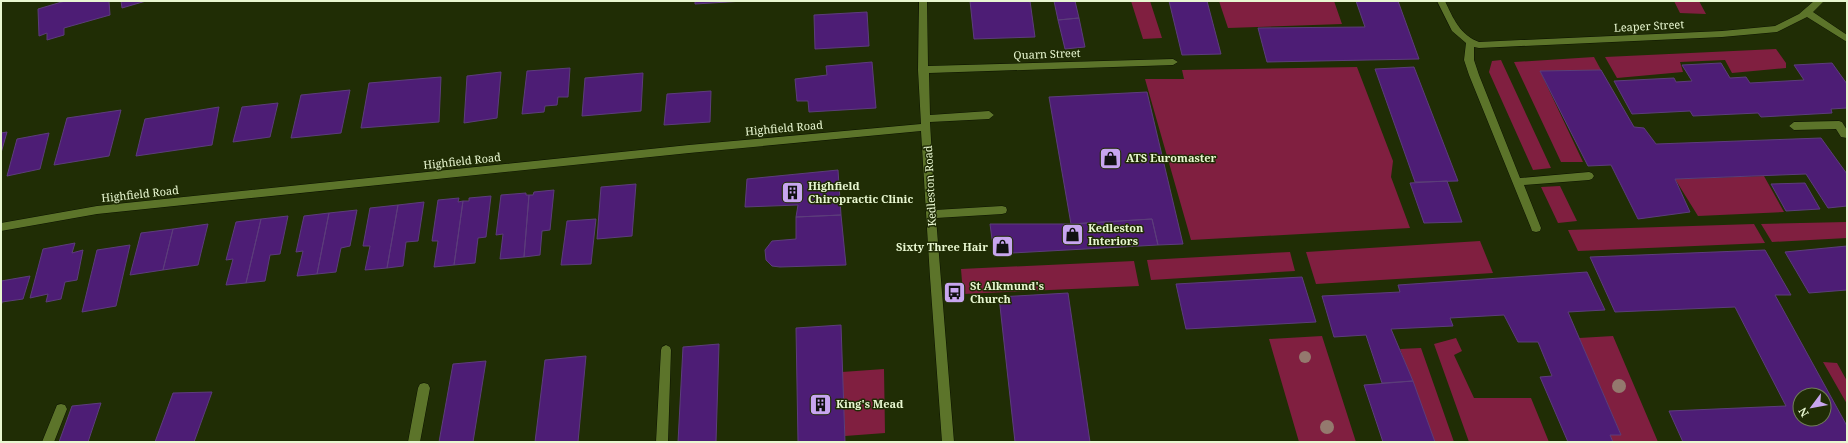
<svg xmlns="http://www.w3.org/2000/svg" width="1848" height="443" font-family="'Noto Serif',serif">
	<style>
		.green { fill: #801f40 }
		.building { fill: #4d1d75; stroke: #5c3d7b; fill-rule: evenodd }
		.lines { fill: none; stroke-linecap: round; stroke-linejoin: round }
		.minor-casing { stroke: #0c1301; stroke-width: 1 }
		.minor { fill: #5c742a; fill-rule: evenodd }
		.tree { fill: #94796e }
		.labels { text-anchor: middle; stroke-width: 3; stroke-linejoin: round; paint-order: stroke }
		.street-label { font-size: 11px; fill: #e8f7d1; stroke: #202d05 }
		.poi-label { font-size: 11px; font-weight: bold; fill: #e8f7d1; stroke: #202d05; text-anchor: start }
	</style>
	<rect width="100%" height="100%" fill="#202d05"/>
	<path class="green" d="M1131,1H1150L1162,38L1143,39Z
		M1219,1H1334L1342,24L1228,28Z
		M1674,1H1699L1706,14L1680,13Z
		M1776,49L1786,63V68L1732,73L1725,60L1680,62L1683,72L1617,78L1605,57Z
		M1594,57L1601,70L1540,71L1583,162H1561L1514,62Z
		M1501,60L1551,168L1533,170L1489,72L1492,61Z
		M1357,67L1393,161L1391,177L1410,228L1191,240L1145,79H1184L1182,70Z
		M1764,176L1784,212L1698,216L1675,179Z
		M1560,186L1577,221L1558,223L1541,187Z
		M1847,222V238L1772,242L1761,224Z
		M1754,224L1765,243L1578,251L1568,230Z
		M1480,241L1493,273L1316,284L1306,252Z
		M1290,252L1295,271L1151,280L1147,260Z
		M1134,261L1139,286L963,294L961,269Z
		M1322,336L1356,442H1299L1269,339Z
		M1613,336L1658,442H1613L1610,435H1621L1579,338Z
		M1456,338L1462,351L1454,355L1474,398H1531L1549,442H1469L1434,344Z
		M1421,348L1454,442H1435L1400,349Z
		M1823,362L1837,363L1847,381V404Z
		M884,369L885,433L845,436L842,372Z"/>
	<path class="building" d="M65,1H109L110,15L64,28V35L47,40V33L39,36L38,9Z
		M121,1H146L122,8Z
		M695,1H744L695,4Z
		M970,1H1030L1035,37L974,39Z
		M1054,1H1075L1079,18L1058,20Z
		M1169,1H1207L1221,54L1182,55Z
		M1356,1H1398L1419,59L1267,62L1258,28L1365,27Z
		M867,12L869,46L815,49L814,15Z
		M1079,18L1085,47L1065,49L1058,20Z
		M872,62L876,108L809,112L808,101H797L795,79L827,75L826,66Z
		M1721,63L1730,78L1746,77L1750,83L1804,80L1794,65L1832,63L1847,84V108L1831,109L1832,113L1761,117L1758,113L1693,116L1690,111L1632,114L1614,81L1674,78L1676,82L1692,81L1682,65Z
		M1414,67L1458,181L1415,182L1375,69Z
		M570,68L568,97H558L557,105L545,106L544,112L522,114L527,71Z
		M1601,70L1634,127L1644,128L1656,144L1821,138L1847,174V206L1828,208L1806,174L1675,179L1690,212L1638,219L1611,165L1588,166L1540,71Z
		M501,72L497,118L464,123L467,76Z
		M643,73L641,111L582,116L585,78Z
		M441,77L439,122L361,128L369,83Z
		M350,90L341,133L291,138L301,95Z
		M711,91L710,122L664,125L667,94Z
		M1147,92L1183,244L1158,245L1152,219L1071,224L1049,97Z
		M278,103L270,137L233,142L242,107Z
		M219,107L212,145L136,156L145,119Z
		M121,110L109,156L54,165L67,118Z
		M7,132L1,153V133Z
		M49,133L40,169L7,176L17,139Z
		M838,170L841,215L796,217L798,205L745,207L747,179Z
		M1447,181L1462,222L1424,223L1410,183Z
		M1805,183L1820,209L1786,211L1771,184Z
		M636,184L632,236L597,239L601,187Z
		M554,190L550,230L542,231L540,255L524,257L529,195H533L534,192Z
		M526,193V195H529L524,257L500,259L503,234L496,235L501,195Z
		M491,196L486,237L478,238L475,263L454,265L463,201H469V198Z
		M459,198L458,202L463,201L454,265L434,267L438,241H432L438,200Z
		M424,202L418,241L406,242L403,266L387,268L398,205Z
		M398,205L387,268L365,270L370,246H363L370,208Z
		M357,210L350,246L341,248L336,272L317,274L329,213Z
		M329,213L317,274L297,276L303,251L296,252L304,216Z
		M841,215L846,265L780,267L772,266L766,260L765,250L772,241L796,239V217Z
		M288,216L280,254L270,255L265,281L246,283L261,219Z
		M261,219L246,283L226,285L233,259L226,260L236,222Z
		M596,219L591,264L561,265L567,221Z
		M1152,219L1158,245L994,254L990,224H1071Z
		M208,224L198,265L163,270L173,229Z
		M173,229L163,270L130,275L141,233Z
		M75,243L72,253L83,250L77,280L65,282L61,299L46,302L48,294L30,298L43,249Z
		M130,245L116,306L82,312L97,250Z
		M1847,246V290L1809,293L1785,252Z
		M1765,250L1791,295H1775L1847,426V442H1683L1669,411L1786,406L1735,307L1615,312L1590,257ZM1800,395H1824V419H1800Z
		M1587,272L1605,310L1568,312L1621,435H1610L1613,442H1568L1540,377L1552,376L1538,342H1518L1504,315L1450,318L1453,326L1391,329L1413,381L1382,383L1366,335L1334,337L1322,296L1400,292L1398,285Z
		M30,276L23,299L2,302L1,307V281Z
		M1302,277L1316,322L1186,329L1176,284Z
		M1068,293L1090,442H1015L999,297Z
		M841,325L845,442H798L796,328Z
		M719,344L716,442H678L683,347Z
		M586,356L578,442H535L545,360Z
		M486,361L473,442H439L453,364Z
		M1413,381L1435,442H1383L1364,385Z
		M212,392L194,442H155L173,393Z
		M101,403L88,442H59L72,406Z"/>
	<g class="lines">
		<defs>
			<path id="minor" d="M919,1H927L928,66L1173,59L1178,62L1173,65L929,73L930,115L989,111L994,115L989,119L930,122L935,210L1002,206L1006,207L1007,210L1006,213L1002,214L936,218L954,442H942L930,277L921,131L689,153L97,214L1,231V223L97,206L689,145L921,124L918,70Z
				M1437,1H1445C1453,18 1460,35 1479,42L1722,31L1775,26L1799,14L1814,1H1824L1813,12L1847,35V42L1807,17L1777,32L1722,37L1479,48L1474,47V60L1479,75L1520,178L1589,172L1592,173L1594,176L1592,179L1589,180L1524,185L1541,228L1540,231L1536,232L1532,231L1531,228L1469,75L1464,60L1466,43L1452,31Z
				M1839,121L1842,122L1847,130V138L1841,137L1836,129L1794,130L1789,126L1794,122Z
				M666,345L670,347L671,350L668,442H656L661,350L662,347Z
				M424,383L428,384L430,388L420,442H408L418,388L420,384Z
				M61,404L65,405L67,409L54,442H42L57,405Z"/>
		</defs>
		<use href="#minor" class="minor-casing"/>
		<use href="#minor" class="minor"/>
	</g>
	<g class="tree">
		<circle cx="1305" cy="357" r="6"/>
		<circle cx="1619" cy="386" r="7"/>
		<circle cx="1327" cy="427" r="7"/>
	</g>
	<defs>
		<symbol id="shop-square" viewBox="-11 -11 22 22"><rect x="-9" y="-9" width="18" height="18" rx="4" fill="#c8a6ef" stroke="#202d05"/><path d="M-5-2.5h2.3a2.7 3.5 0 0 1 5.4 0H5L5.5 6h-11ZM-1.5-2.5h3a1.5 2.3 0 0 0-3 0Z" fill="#111"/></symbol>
		<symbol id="building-square" viewBox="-11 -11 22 22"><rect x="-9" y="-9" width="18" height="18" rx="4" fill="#c8a6ef" stroke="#202d05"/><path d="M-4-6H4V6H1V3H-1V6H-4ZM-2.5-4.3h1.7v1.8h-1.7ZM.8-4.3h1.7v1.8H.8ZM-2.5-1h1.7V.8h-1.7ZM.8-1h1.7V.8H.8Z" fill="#111"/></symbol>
		<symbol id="bus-square" viewBox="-11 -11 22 22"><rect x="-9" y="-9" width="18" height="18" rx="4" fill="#c8a6ef" stroke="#202d05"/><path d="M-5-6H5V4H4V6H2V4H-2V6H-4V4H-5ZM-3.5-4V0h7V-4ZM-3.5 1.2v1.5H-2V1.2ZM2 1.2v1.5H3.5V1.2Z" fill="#111"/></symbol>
	</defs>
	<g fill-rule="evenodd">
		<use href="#shop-square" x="1098" y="146" width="25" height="25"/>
		<use href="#building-square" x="780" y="180" width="25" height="25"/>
		<use href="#shop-square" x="1060" y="222" width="25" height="25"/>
		<use href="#shop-square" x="990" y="234" width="25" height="25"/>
		<use href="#bus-square" x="942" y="280" width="25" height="25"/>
		<use href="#building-square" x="808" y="392" width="25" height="25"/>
	</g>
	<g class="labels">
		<g class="street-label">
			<text transform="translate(1649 26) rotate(-3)" y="4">Leaper Street</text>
			<text transform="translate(1047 54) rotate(-2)" y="4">Quarn Street</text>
			<text transform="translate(784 128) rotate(-5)" y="4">Highfield Road</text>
			<text transform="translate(462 161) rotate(-6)" y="4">Highfield Road</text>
			<text transform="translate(930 186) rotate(-93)" y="4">Kedleston Road</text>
			<text transform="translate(140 194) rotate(-6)" y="4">Highfield Road</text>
		</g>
		<g class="poi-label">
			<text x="1126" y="162">ATS Euromaster</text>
			<text x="808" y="190">Highfield<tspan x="808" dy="13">Chiropractic Clinic</tspan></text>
			<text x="1088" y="232">Kedleston<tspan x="1088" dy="13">Interiors</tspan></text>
			<text x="988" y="251" text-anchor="end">Sixty Three Hair</text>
			<text x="970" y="290">St Alkmund's<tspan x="970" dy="13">Church</tspan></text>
			<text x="836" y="408">King's Mead</text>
		</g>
	</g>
	<rect width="1848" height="443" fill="none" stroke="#e8f7d1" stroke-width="4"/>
	<g transform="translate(1812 407) rotate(238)"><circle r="19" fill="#202d05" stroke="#707e57"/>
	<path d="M0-3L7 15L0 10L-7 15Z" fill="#c8a6ef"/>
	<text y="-6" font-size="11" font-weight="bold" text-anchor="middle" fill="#e8f7d1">N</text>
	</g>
</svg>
